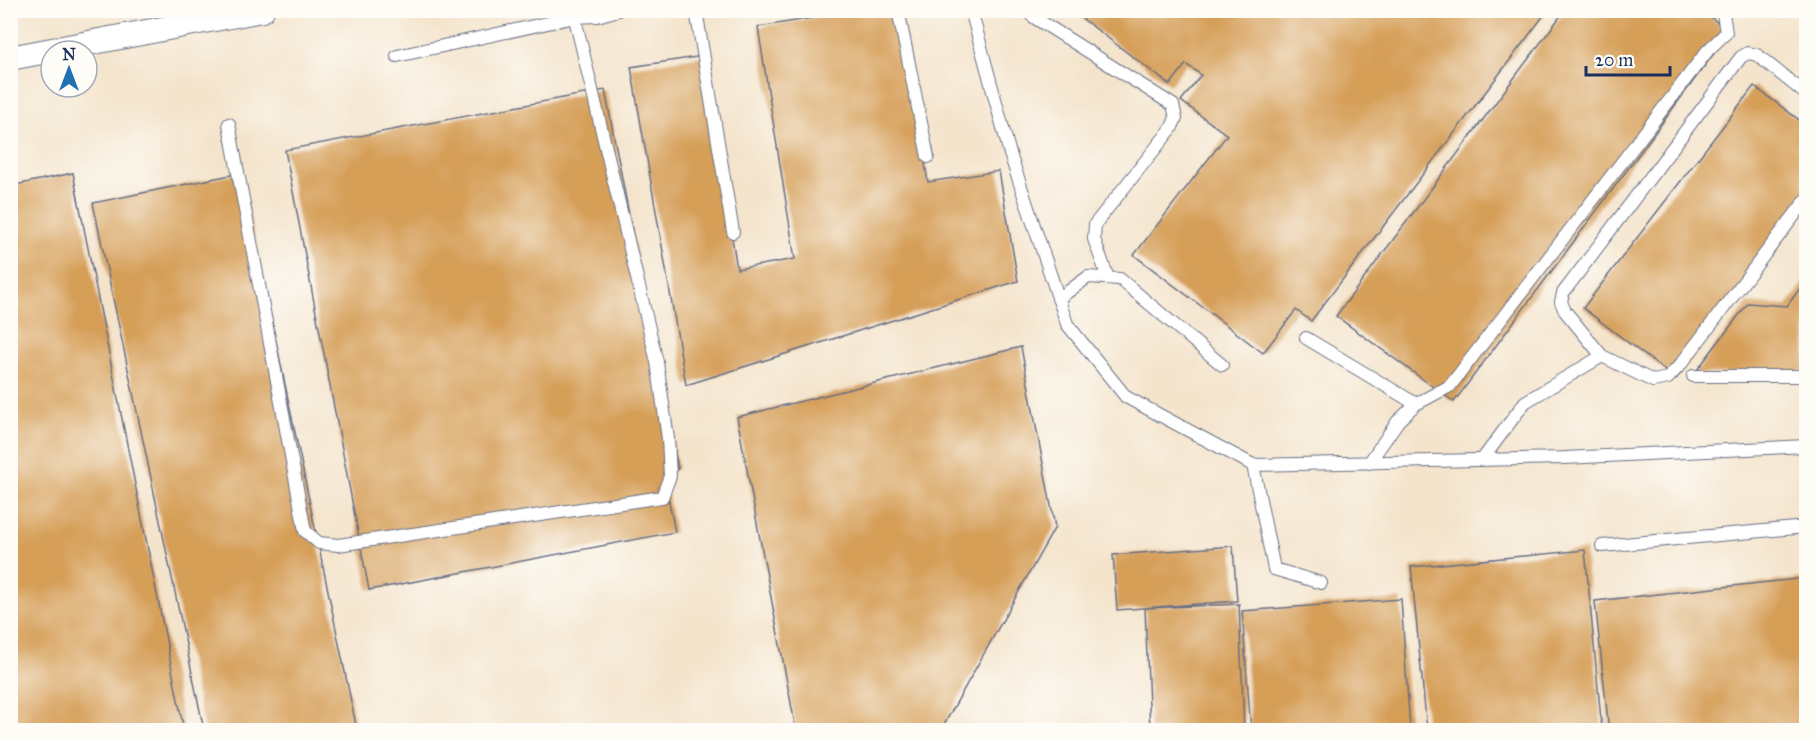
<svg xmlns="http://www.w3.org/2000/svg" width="1817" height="741" font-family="'IM FELL Great Primer',serif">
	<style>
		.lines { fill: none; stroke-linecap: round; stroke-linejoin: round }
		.stream { stroke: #60c4de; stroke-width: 8 }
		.building { fill: #d69f58 }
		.service-casing { stroke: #676e84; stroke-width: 14 }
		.minor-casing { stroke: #676e84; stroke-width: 26 }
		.service { stroke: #fff; stroke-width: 12 }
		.minor { stroke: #fff; stroke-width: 24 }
	</style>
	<rect width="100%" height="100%" fill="#fdfcf7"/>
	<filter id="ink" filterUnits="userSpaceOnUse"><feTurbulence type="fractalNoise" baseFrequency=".0167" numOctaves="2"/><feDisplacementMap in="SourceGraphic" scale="12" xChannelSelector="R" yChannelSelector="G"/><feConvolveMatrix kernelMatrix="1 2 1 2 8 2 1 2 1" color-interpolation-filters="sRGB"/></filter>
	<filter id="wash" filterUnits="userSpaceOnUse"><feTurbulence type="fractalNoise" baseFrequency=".008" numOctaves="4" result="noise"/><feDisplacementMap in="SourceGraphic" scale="24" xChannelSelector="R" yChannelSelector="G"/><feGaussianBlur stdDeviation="1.35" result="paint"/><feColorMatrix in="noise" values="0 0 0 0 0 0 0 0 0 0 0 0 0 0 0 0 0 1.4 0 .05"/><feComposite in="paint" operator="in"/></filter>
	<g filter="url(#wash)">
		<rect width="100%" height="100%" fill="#f4e4cc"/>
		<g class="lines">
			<path class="stream" d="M1802,10L1806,14"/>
		</g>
		<g id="blocks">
			<path class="building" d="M862,10H901L928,182L999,171L1018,281L686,385L631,67L703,56L737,269L795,259L758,27Z
				M1071,10H1548L1311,321L1296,310L1263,353L1134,255L1227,135L1181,101L1201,75L1186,64L1170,85Z
				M1565,10H1701L1730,32L1454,402L1336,316Z
				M1754,86L1806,125V209L1676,379L1583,308Z
				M605,90L678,469L663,472L675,532L369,590L285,150Z
				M73,173L184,730H10V186Z
				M241,173L357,730H204L93,203Z
				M1806,280V371L1694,374L1748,303L1787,306Z
				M1021,347L1055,527L941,730H796L737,417Z
				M1233,546L1237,601L1117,610L1113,555Z
				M1585,550L1602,730H1427L1411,567Z
				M1806,578V730H1609L1595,601Z
				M1401,599L1410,730H1251L1242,611Z
				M1239,604L1244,730H1150L1145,608Z"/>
		</g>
	</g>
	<g filter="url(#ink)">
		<use href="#blocks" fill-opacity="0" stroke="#676e84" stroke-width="1.5"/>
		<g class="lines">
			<defs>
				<path id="service" d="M696,10L733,232
					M898,10L928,157
					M971,10L1010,154L1067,324L1126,397L1253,465L1565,458L1806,446
					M1030,10L1032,16L1173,105L1176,118L1171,129L1095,224L1094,239L1108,278
					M397,56L575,17L597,16L618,10
					M1806,94L1757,55L1748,53L1741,57L1563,293L1561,302L1565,311L1602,356L1653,381L1668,378L1681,364L1806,200
					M229,124L305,531L319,543L338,545L662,497L670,476L668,439L657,362L573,10
					M1058,299L1088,277L1120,279L1222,365
					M1306,338L1416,404
					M1693,376H1806
					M1482,460L1525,402L1602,356
					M1369,463L1398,421L1416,404L1450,386L1708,50L1726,33L1723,13L1720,10
					M1253,465L1274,569L1321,583
					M1602,546L1806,527"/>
				<path id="minor" d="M10,58L262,10"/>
			</defs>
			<use href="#service" class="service-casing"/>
			<use href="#minor" class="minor-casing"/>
			<use href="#service" class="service"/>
			<use href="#minor" class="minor"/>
		</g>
	</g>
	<rect width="1817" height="741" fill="none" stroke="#fdfcf7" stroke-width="36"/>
	<g transform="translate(69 69)"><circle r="28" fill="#fdfcf7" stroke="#a3aaba" stroke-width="1.5"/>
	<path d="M0-4.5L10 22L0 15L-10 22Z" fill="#1f6fb2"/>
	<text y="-9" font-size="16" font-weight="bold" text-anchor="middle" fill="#1b2f5e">N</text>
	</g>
	<path d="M1586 66v9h84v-9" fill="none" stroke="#1b2f5e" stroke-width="3"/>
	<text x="1595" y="66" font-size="18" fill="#1b2f5e" stroke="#fdfcf7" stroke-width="4.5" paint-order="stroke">20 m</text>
</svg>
